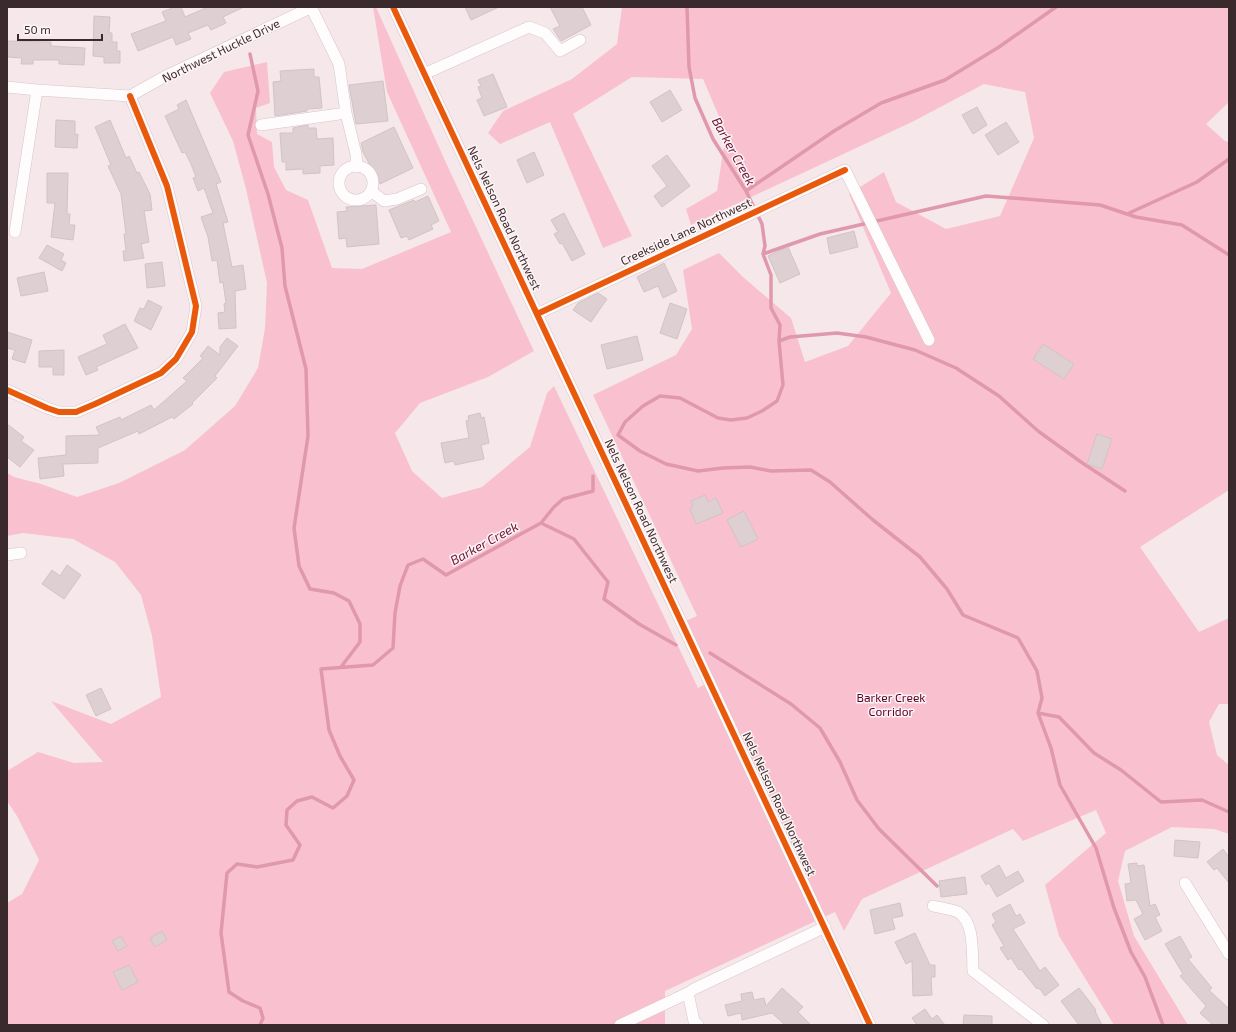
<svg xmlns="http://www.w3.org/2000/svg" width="1236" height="1032" font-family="'Exo 2',sans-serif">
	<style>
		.green { fill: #f9c1cf }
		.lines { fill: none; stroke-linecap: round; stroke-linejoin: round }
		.stream { stroke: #e098ac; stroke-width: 3.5 }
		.building { fill: #ddcfd2; stroke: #d1c3c6 }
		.minor-casing { stroke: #d4c5c8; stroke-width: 12 }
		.minor { stroke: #fefcfc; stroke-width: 11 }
		.cycleway-casing { stroke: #fdf4f6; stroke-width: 8 }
		.cycleway { stroke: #e8590c; stroke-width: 6 }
		.labels { text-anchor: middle; stroke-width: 3; stroke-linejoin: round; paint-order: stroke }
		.street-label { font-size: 12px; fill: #3a2a2e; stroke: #fdf4f6 }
		.park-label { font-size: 12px; fill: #5c0029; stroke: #fdf4f6 }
		.water-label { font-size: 13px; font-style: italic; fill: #6d1437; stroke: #fdf4f6 }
	</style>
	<rect width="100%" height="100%" fill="#f6e8ea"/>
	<path class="green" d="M373,7H376L447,165L534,351L488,377L420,403L395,433L412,471L442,498L482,487L530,447L547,393L554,386L698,688L709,682L681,623L697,616L593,395L676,355L692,329L683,270L719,253L743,277L791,318L805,362L848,346L891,293L849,194L884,172L896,202L946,229L1000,216L1034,138L1025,92L984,84L912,122L691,225L686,209L717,191L726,133L703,79L632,77L573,114L632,236L603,248L550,122L500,144L488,133L503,111L572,79L617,44L622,7H1229V102L1206,124L1225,141L1229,142V490L1140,547L1199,632L1229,618V704H1219L1209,722L1217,755L1229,765V834L1214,829L1172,827L1125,851L1118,881L1134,936L1188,1025H1114L1059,936L1045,885L1106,833L1096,810L1023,841L1013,829L862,899L844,931L835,912L665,991V1025H7V903L22,894L39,860L17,816L7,801V771L38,752L74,763L103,762L51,701L111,724L161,697L152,636L141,595L115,562L73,539L23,533L7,536V473L14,477L41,484L77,497L119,483L185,450L235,406L258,368L265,328L267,283L246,189L233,141L210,93L224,72L267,62L270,103L256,108L257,134L272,142L274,167L286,190L308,200L332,268L362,269L451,232L387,92Z"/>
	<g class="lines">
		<path class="stream" d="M687,7L689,67L695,98L713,139L746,191L762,224L765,246L763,254L771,275V308L780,325L779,341L783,385L777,401L762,411L747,418L731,420L718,418L680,398L660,396L643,406L625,422L618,435L640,451L666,464L698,471L723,468L750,467L771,471L811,470L830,482L873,520L920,557L947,589L963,615L1018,638L1037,671L1042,698L1038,713L1051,748L1060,785L1096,848L1114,908L1131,952L1145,977L1163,1025
			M250,54L258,91L248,135L268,194L282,248L285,286L306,369L308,436L294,528L299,566L310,589L334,593L349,601L360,624V642L341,667
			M746,191L834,131L881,103L945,80L999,47L1056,7
			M1127,214L1197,182L1229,159
			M763,254L820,234L986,196L1100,205L1136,217L1182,225L1229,255
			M779,341L790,337L837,333L866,337L915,350L956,368L999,396L1038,431L1081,462L1125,491
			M541,523L574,539L608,582L604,599L639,624L676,645
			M710,653L791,704L820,728L840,762L857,800L879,829L937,886
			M1038,713L1059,717L1094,753L1121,770L1161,802L1202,800L1229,812
			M260,1025L263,1018L260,1008L243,1001L229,992L221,933L227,873L237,864L257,867L293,860L300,845L286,825L287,810L297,801L312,797L333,808L347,796L354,780L340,756L329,730L321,669L373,665L393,648L395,613L400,586L408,565L423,559L446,575L541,523L554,507L563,499L593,491V476"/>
	</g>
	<path class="building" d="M175,7H181L185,17L208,7H244L223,17L226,23L211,30L208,25L188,33L191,39L176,45L173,37L138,51L131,34L166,21L162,12Z
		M465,7H499L471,20Z
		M550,7H582L591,25L561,41L553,29L560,26Z
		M94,16L110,17L109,33H112V42H117V51H120V63H104V57L93,56Z
		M7,41L51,42V46L85,48L84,65L59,64V60H33V64H21L22,58L7,57Z
		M314,69V77H319L322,108L307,109V111L275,116L273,82L281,81L280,71Z
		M493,74L507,107L484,116L477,100L482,98L478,87L481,86L478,80Z
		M383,81L388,121L356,124L349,85Z
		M670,90L682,110L662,122L650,102Z
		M186,100L221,182L216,184L228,222L223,223L232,267L243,265L246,289L235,291L236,328L219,329L218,313L225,312L224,304L226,303L223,282L220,283L217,260L212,261L208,237L201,217L213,213L204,188L198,191L193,178L196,177L191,164L185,152L182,153L165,116L179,109L177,105Z
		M977,107L987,125L973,134L962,115Z
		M56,120L75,121V135L78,134L77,148L55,147Z
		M110,120L126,158L129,156L137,173L139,172L150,194L152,210L144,211L149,242L141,244L144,258L124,261L123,251H126L124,234H126L121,194L108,166L111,165L95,127Z
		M1006,122L1019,142L998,155L985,135Z
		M308,125V128H316L317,139L333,138L334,165L320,166V173L303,174V169L286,170V162H282L280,133H293V128Z
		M394,127L413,168L380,184L363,152L361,143Z
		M534,152L544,175L527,183L517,160Z
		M667,155L690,186L662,207L654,196L667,186L652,166Z
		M47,173H68L67,214H70L69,225H75L73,240L51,237L55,203H47Z
		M428,196L439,221L431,225L433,229L409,240L407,236L401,238L389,210L414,200L415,202Z
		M376,205L379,244L347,247L346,238L339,239L337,212L347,211L346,207Z
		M564,213L585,254L572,261L562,243L560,244L554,234L558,232L551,220Z
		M854,231L858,247L830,254L827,238Z
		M47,245L64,254L61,260L66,263L62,271L39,258Z
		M788,247L800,274L780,283L768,256Z
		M162,262L165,286L147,288L145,264Z
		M664,263L677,291L663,298L658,286L644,292L637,277Z
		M44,272L48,291L21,296L17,278Z
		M598,293L607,299L591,322L573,310L578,303Z
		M148,300L162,307L151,330L134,321L140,308L144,309Z
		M670,303L687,309L677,339L660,333Z
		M125,324L138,348L96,367L98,370L86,375L78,357L107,344L103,335Z
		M7,332L32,340L25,363L12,359L15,350L7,348Z
		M637,336L643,360L607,369L601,345Z
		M227,338L238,346L215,376L217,378L192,403L193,404L174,419L172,417L139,434L138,431L98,448V463L63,464L64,476L40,479L38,458L66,455V436L100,435L96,427L120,417L121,420L151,405L154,410L187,381L183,378L203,358L200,356L208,346L220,355V347Z
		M1043,344L1074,364L1064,379L1033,359Z
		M64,350V375H53V367H39V351Z
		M480,413L481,418L484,417L489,443L481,445L484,459L455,465L454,461L445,463L441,443L469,438L466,421L469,420L468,416Z
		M7,424L24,437L21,441L34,450L20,467L7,457Z
		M1097,434L1112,439L1102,469L1087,464Z
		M705,495L708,502L716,498L723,513L696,524L690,508L693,507L691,501Z
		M744,511L758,539L741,547L727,520Z
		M67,565L81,575L64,599L42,584L52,570L60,576Z
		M101,688L111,709L96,716L86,695Z
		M1175,840L1200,842L1198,858L1174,856Z
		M1223,849L1229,857V883L1217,868L1214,870L1207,862Z
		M1137,863V866L1144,865L1150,906L1155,904L1160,915L1155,917L1162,931L1145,940L1134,919L1143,914L1136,900L1127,901L1125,884L1131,883L1128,864Z
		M999,865L1006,878L1018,871L1024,881L997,897L989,883L986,885L981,876Z
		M965,877L967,894L941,897L939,881Z
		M900,903L903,916L892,918L895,929L875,934L870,910Z
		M1010,904L1016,916L1020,914L1025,923L1013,929L1040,971L1045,967L1059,985L1045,996L1040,989L1036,988L1021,969L1019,970L1011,958L1008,960L1000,948L1004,946L992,925L996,922L992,914Z
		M162,931L167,940L155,947L150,938Z
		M915,933L930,965H935V977H931L932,995L913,996L912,961L906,964L895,942Z
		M121,936L127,946L118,951L112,941Z
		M1180,936L1192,957L1188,959L1212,988L1209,990L1229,1009V1022L1226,1025H1213L1200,1013L1206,1006L1180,976L1183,974L1165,944Z
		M129,965L138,982L122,990L113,972Z
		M782,988L803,1007L798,1012L811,1025H785L772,1013L742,1020L741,1013L728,1016L725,1005L742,1001L741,994L752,992L754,1000L764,998L766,1006Z
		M1079,988L1096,1010L1095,1011L1102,1025H1079L1061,1001Z
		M925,1009L932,1019L937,1015L945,1025H917L912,1018Z
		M964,1015L992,1016V1025H963Z"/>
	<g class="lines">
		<defs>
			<path id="minor" d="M311,7L339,64L346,113L356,154L357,167
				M393,7L870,1025
				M424,74L529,27L545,33L560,51L580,40
				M7,87L37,90L130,96L164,77L312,7
				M261,125L346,113
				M339 183a17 17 0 1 1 34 0a17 17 0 1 1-34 0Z
				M371,191L384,201L397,199L421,189
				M15,232L37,90
				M537,314L845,170L929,340
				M7,390L47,408L59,412H76L95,404L161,373L176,359L192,332L196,306L167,186L130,96
				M7,555L21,553
				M1185,883L1229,954
				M933,906C941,908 951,909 958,912C975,922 972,954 973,971L1043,1025
				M620,1025L688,993
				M698,1025L694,1021L688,993L694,989L825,927"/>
		</defs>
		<use href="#minor" class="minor-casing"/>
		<use href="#minor" class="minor"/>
		<defs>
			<path id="cycleway" d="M393,7L870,1025
				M537,314L845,170
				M7,390L47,408L59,412H76L95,404L161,373L176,359L192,332L196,306L167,186L130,96"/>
		</defs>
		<use href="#cycleway" class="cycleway-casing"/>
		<use href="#cycleway" class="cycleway"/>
	</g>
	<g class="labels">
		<g class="street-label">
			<text transform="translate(221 51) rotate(-26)" y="4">Northwest Huckle Drive</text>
			<text transform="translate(504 218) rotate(65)" y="4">Nels Nelson Road Northwest</text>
			<text transform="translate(686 232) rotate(-25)" y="4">Creekside Lane Northwest</text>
			<text transform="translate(641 511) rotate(65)" y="4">Nels Nelson Road Northwest</text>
			<text transform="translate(779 804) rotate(65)" y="4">Nels Nelson Road Northwest</text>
		</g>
		<g class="park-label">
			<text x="891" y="702">Barker Creek<tspan x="891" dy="14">Corridor</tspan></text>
		</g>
		<g class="water-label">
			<text transform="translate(734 151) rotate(61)" y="5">Barker Creek</text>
			<text transform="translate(484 543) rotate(-29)" y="5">Barker Creek</text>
		</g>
	</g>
	<rect width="1236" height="1032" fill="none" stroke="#3a2a2e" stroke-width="16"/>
	<path d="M18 34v6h84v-6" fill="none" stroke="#3a2a2e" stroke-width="2"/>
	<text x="24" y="34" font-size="12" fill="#3a2a2e" stroke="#fdf4f6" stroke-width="3" paint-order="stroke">50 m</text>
</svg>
